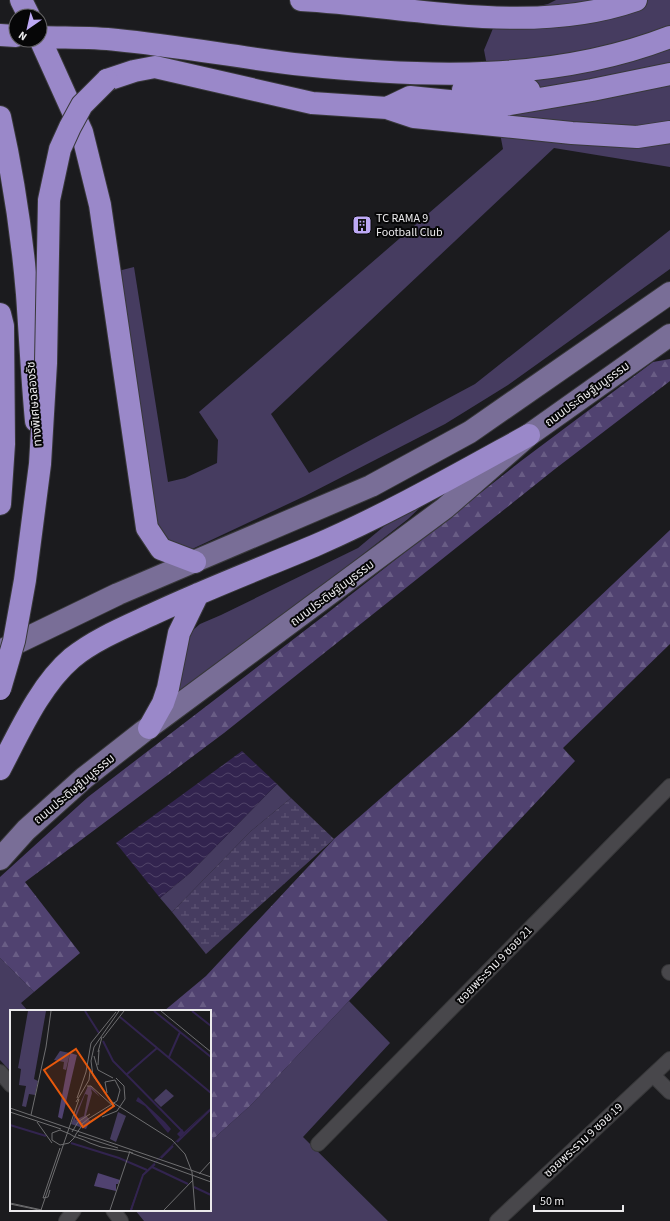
<svg xmlns="http://www.w3.org/2000/svg" width="670" height="1221" font-family="'Source Sans 3','Noto Sans Thai',sans-serif">
	<style>
		.green { fill: #463c60 }
		.forest { fill: url(#forest-firs) }
		.wetland { fill: url(#wetland-marsh) }
		.water { fill: url(#water-waves) }
		.lines { fill: none; stroke-linecap: round; stroke-linejoin: round }
		.minor-casing { stroke: #38383a; stroke-width: 16 }
		.primary-casing { stroke: #38383a; stroke-width: 24 }
		.motorway-casing { stroke: #38383a; stroke-width: 24 }
		.minor { stroke: #48474b; stroke-width: 14 }
		.primary { stroke: #796e97; stroke-width: 22 }
		.motorway { stroke: #9a88c9; stroke-width: 22 }
		.motorway-bridge-casing { stroke: #38383a; stroke-width: 24; stroke-linecap: butt }
		.motorway-bridge { stroke: #9a88c9; stroke-width: 22 }
		.labels { text-anchor: middle; stroke-width: 4; stroke-linejoin: round; paint-order: stroke }
		.poi-label { font-size: 12px; fill: #ebeaec; stroke: #060607; text-anchor: start }
		.street-label { font-size: 12px; fill: #ebeaec; stroke: #060607 }
		.inset-river { fill: none; stroke: #32244f; stroke-width: 2 }
		.inset-road { fill: none; stroke: #6e6e70; stroke-width: 1 }
		.view { fill: #e8590c; fill-opacity: 0.15; stroke: #e8590c; stroke-width: 2 }
		.inset-edge { fill: none; stroke: #ebeaec; stroke-width: 2 }
	</style>
	<defs>
		<pattern id="forest-firs" width="22" height="20" patternUnits="userSpaceOnUse"><rect width="22" height="20" fill="#504270"/><path d="M5 1l3.5 6h-7zM16 11l3.5 6h-7z" fill="#695d85"/></pattern>
		<pattern id="wetland-marsh" width="20" height="14" patternUnits="userSpaceOnUse"><rect width="20" height="14" fill="#463c60"/><path d="M1 5h8M5 5V1M11 12h8M15 12V8" fill="none" stroke="#615877"/></pattern>
		<pattern id="water-waves" width="16" height="10" patternUnits="userSpaceOnUse"><rect width="16" height="10" fill="#32244f"/><path d="M0 5q4-4 8 0t8 0" fill="none" stroke="#504468"/></pattern>
	</defs>
	<rect width="100%" height="100%" fill="#1b1b1e"/>
	<path class="green" d="M556,0H670V167L554,148L271,414L309,473L475,384L670,230V269L508,385L445,424L305,496L190,550L161,539L152,522L118,271L134,267L168,482L185,478L217,463L218,440L199,412L503,149L484,50L499,14L548,4Z
		M427,501L408,519L175,701L185,637L200,624L221,615L358,548L388,523Z
		M277,784L291,798L251,831L172,912L160,898L190,873Z
		M0,958L34,992L21,1003L28,1011H11V1072L0,1060Z
		M349,1001L390,1043L303,1137L388,1221H144L135,1210H210V1142L251,1105Z"/>
	<path class="forest" d="M670,359V381L555,469L224,733L25,882L80,953L34,992L0,958V877L88,797L325,615L521,461L653,362Z
		M670,530V644L563,748L575,761L251,1105L210,1142V1011H164L206,976L334,839L459,730Z"/>
	<path class="wetland" d="M291,798L334,839L206,954L172,912L251,831Z"/>
	<path class="water" d="M242,751L277,784L190,873L160,898L116,843Z"/>
	<g class="lines">
		<defs>
			<path id="minor" d="M669,972L670,973
				M0,1072L11,1085
				M653,1075L670,1092
				M318,1144L670,786
				M113,1210L121,1221
				M66,1221L74,1210
				M497,1221L670,1059"/>
			<path id="primary" d="M0,651L118,594L371,486L470,432L670,293
				M0,859L26,830L84,778L144,731L445,508L529,435L670,335"/>
			<path id="motorway" d="M21,0L29,16
				M301,0C411,6 530,37 636,0
				M0,35L16,36
				M40,37C65,38 91,37 117,40C179,46 241,58 304,65C426,78 554,82 670,37
				M40,39L82,132L100,205L147,528L161,549L195,562
				M107,80L134,71L155,67L312,103L387,108L414,117L572,133L637,137L670,132
				M463,90H529
				M387,108L410,97L498,106L592,90L670,74
				M0,117C13,175 22,235 27,294C30,336 32,379 36,421
				M0,314L3,326L4,444L0,504
				M149,728L163,703L168,688L179,633L198,594
				M0,769C19,733 40,685 72,658C94,640 125,627 151,615C204,590 259,569 314,546C388,514 458,474 529,435"/>
		</defs>
		<use href="#minor" class="minor-casing"/>
		<use href="#primary" class="primary-casing"/>
		<use href="#motorway" class="motorway-casing"/>
		<use href="#minor" class="minor"/>
		<use href="#primary" class="primary"/>
		<use href="#motorway" class="motorway"/>
		<defs>
			<path id="motorway-bridge" d="M0,689L14,641L25,580L40,464L46,363L49,200L60,149L70,127L82,105L107,80"/>
		</defs>
		<use href="#motorway-bridge" class="motorway-bridge-casing"/>
		<use href="#motorway-bridge" class="motorway-bridge"/>
	</g>
	<defs>
		<symbol id="building-square" viewBox="-11 -11 22 22"><rect x="-9" y="-9" width="18" height="18" rx="4" fill="#bda9f5" stroke="#060607"/><path d="M-4-6H4V6H1V3H-1V6H-4ZM-2.5-4.3h1.7v1.8h-1.7ZM.8-4.3h1.7v1.8H.8ZM-2.5-1h1.7V.8h-1.7ZM.8-1h1.7V.8H.8Z" fill="#111"/></symbol>
	</defs>
	<g fill-rule="evenodd">
		<use href="#building-square" x="351" y="214" width="22" height="22"/>
	</g>
	<g class="labels">
		<g class="poi-label">
			<text x="376" y="222">TC RAMA 9<tspan x="376" dy="14">Football Club</tspan></text>
		</g>
		<g class="street-label">
			<text transform="translate(587 394) rotate(-36)" y="4">ถนนประดิษฐ์มนูธรรม</text>
			<text transform="translate(34 404) rotate(-95)" y="4">ทางพิเศษฉลองรัช</text>
			<text transform="translate(332 593) rotate(-37)" y="4">ถนนประดิษฐ์มนูธรรม</text>
			<text transform="translate(74 789) rotate(-40)" y="4">ถนนประดิษฐ์มนูธรรม</text>
			<text transform="translate(494 965) rotate(-46)" y="4">ซอยพระราม 9 ซอย 21</text>
			<text transform="translate(583 1140) rotate(-43)" y="4">ซอยพระราม 9 ซอย 19</text>
		</g>
	</g>
	<g transform="translate(10 1010)">
		<rect width="201" height="201" fill="#1b1b1e"/>
		<path d="M18,1H36L24,69L28,71L25,85L19,84L16,97L12,96L16,76L9,75L11,59L8,58ZM50,41L60,43L56,60L53,59L54,52L44,50ZM78,76H81L90,87L81,79L82,83L76,105L80,111L76,119L61,114ZM75,84L78,85L74,106L65,110ZM156,79L164,86L151,97L144,90ZM108,102L116,106L106,132L100,129Z" fill="#463c60" fill-rule="evenodd"/>
		<path d="M60,43L67,45L52,109L48,107ZM88,163L110,170L108,174H106V181L84,176Z" fill="#504270"/>
		<path d="M128,87L155,112L161,119L158,123L135,96L126,91ZM201,97L133,165L122,200H120L133,164L170,127L167,124L172,119L174,122Z" fill="#32244f"/>
		<path class="inset-river" d="M75,1L89,23M144,1L201,47M182,1L201,16M110,7L201,83M93,31L103,51L172,121M159,47L170,22M116,65L147,38M0,115L36,126M167,132L201,99M61,133L109,148L137,160M151,148L163,136M142,157L178,174M184,177L201,185M121,200L133,165L145,154"/>
		<path class="inset-road" d="M109,1L84,37L81,51L83,66L102,92L162,130L175,144L182,162L185,200M151,1L201,42M93,28L114,1M88,42L92,27M84,46L88,60L103,68M88,55L89,40M77,76H81L103,96M97,83L95,72L105,70L110,80L107,91L78,109L72,114L71,117L66,124L64,128L59,133L50,135L42,130V123L50,120L60,124L63,126L74,130L80,133L91,137L123,143M67,88L76,62L81,33L106,2M66,92L79,70L80,61M0,98L201,167M0,102L51,119M21,105L36,37L41,1M92,107L107,101L115,89L114,76L106,68M27,112L42,133M79,112L96,102M62,122L68,112L80,104M68,125L108,138M121,143L201,172M189,164L201,151M40,180L38,187L33,188L50,138M0,193L32,200M0,194L29,200M31,200L69,89M100,200L120,141M154,200L183,170"/>
		<path class="view" d="M66,39L104,96L73,117L34,60Z"/>
		<rect width="201" height="201" class="inset-edge"/>
	</g>
	<g transform="translate(28 28) rotate(214)"><circle r="19" fill="#060607" stroke="#626163"/>
	<path d="M0-3L7 15L0 10L-7 15Z" fill="#bda9f5"/>
	<text y="-6" font-size="11" font-weight="bold" text-anchor="middle" fill="#ebeaec">N</text>
	</g>
	<path d="M534 1205v6h89v-6" fill="none" stroke="#ebeaec" stroke-width="2"/>
	<text x="540" y="1205" font-size="12" fill="#ebeaec" stroke="#060607" stroke-width="3" paint-order="stroke">50 m</text>
</svg>
